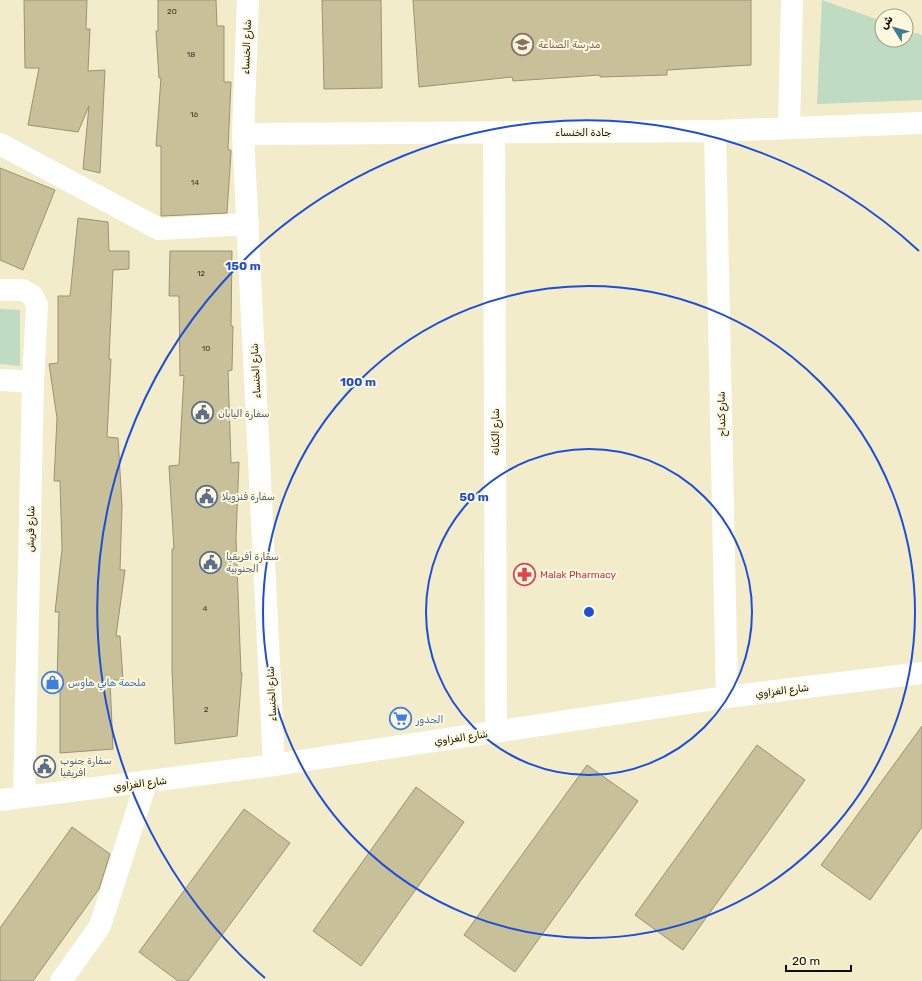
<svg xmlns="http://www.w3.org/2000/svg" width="922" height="981" font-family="Rubik,'Noto Sans Arabic',sans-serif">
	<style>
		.green { fill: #bfdcc3 }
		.building { fill: #c8c098; stroke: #989374 }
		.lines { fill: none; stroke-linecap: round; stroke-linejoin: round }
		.minor { stroke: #fff; stroke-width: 22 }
		.ring { fill: none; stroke: #1d4ed8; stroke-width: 2 }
		.labels { text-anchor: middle; stroke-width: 4; stroke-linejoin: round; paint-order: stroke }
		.number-label { font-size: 8px; fill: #3e3a29 }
		.education-label { font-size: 10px; fill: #785e54; stroke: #fef9de; text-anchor: start }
		.street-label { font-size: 10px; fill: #100e04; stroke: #fef9de }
		.service-label { font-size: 10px; fill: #4e5e75; stroke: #fef9de; text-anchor: start }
		.health-label { font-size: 10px; fill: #be3a42; stroke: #fef9de; text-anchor: start }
		.shop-label { font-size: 10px; fill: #366cbe; stroke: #fef9de; text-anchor: start }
		.centre { fill: #1d4ed8; stroke: #fef9de; stroke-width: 2 }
		.ring-label { font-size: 12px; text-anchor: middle; font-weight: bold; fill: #1d4ed8; stroke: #fef9de; stroke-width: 4; stroke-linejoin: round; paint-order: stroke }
	</style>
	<rect width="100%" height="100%" fill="#f2eccb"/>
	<path class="green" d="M822,0L882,21V40H906V30L922,35V100L817,104Z
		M0,309L20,310V366L0,364Z"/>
	<path class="building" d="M24,0H87L86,29H90L88,71L105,70L100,173L83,169L89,106L78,132L28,125L39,68H25Z
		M158,0H216L217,26H224V82H231L228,150H231V153L227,213L161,216V146H156L161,78H159L156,31H158Z
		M322,0H381L382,88L324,89Z
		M413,0H751V65L667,70V75L600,77V75L513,81L512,77L419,87Z
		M0,168L55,190L23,270L0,260Z
		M78,218L108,222L109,251H129V269L113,270L109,359H111L107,437L118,438L122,506L120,570H125L116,636H120L123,680H110L113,749L60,753V680H57L59,612H55L62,549L60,481H54L57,418L49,364L58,363V296H70Z
		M170,251H232L231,326H233L232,370L228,371L231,463L239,462L236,538L241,673H242L237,736L175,744L172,669V549H174L169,466L179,465L184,375L180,376L179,296H169Z
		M922,726V827L870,900L821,865Z
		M757,745L805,780L683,950L635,915Z
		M587,765L638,801L515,972L464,935Z
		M416,787L464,822L361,966L313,931Z
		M244,809L290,843L188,981H178L139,952Z
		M72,827L110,854L99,889L33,981H0V928Z"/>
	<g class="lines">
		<path class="minor" d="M248,0L243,134L274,765
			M789,128L792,0
			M715,131L727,697
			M494,132L496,732
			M243,134L715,131L922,123
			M0,144L159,229L248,224
			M0,290H22L32,295L37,305L33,382L24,797
			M0,380L33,382
			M0,800L274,765L727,697L922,673
			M61,981L100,926L146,783"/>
	</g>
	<g class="ring">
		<circle cx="589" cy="612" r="163"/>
		<circle cx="589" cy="612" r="326"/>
		<path d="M265 978A489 489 0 1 1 919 251"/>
	</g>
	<defs>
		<symbol id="school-ring" viewBox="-11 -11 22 22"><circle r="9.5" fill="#fef9de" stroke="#8d6e63" stroke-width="1.5"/><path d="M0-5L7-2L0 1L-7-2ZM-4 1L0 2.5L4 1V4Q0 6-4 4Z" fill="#8d6e63"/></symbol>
		<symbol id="civic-ring" viewBox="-11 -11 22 22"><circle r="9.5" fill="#fef9de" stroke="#5c6f8a" stroke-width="1.5"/><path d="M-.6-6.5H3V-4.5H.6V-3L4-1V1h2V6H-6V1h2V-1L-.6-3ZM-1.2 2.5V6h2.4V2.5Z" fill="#5c6f8a"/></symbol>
		<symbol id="pharmacy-ring" viewBox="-11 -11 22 22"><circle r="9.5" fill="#fef9de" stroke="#e0444e" stroke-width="1.5"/><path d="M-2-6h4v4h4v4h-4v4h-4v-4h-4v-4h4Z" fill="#e0444e"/></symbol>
		<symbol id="shop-ring" viewBox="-11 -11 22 22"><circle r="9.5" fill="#fef9de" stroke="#3f7fe0" stroke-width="1.5"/><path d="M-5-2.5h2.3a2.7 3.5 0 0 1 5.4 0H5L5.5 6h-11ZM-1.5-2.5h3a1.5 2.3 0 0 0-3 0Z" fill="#3f7fe0"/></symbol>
		<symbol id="supermarket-ring" viewBox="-11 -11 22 22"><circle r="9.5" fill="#fef9de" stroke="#3f7fe0" stroke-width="1.5"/><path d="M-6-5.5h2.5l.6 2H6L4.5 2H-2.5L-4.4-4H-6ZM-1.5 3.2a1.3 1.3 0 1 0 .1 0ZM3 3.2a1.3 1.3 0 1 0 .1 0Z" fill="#3f7fe0"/></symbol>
	</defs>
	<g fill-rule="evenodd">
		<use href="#school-ring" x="510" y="32" width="25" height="25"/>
		<use href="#civic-ring" x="190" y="400" width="25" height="25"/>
		<use href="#civic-ring" x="194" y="484" width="25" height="25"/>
		<use href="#civic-ring" x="198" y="550" width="25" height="25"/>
		<use href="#pharmacy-ring" x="512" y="562" width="25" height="25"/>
		<use href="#shop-ring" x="40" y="670" width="25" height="25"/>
		<use href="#supermarket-ring" x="388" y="706" width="25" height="25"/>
		<use href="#civic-ring" x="32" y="754" width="25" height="25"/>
	</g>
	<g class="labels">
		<g class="number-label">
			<text x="172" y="14">20</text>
			<text x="191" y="57">18</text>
			<text x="194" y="117">16</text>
			<text x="195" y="185">14</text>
			<text x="201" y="276">12</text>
			<text x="206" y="351">10</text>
			<text x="205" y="611">4</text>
			<text x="206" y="712">2</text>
		</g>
		<g class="education-label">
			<text x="538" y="48">مدرسة الصناعة</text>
		</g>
		<g class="street-label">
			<text transform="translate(246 47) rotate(-88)" y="4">شارع الخنساء</text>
			<text x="583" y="136">جادة الخنساء</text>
			<text transform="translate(255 371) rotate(-93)" y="4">شارع الخنساء</text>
			<text transform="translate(721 414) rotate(-91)" y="4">شارع كنداح</text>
			<text transform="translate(495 432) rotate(-90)" y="4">شارع الكنانة</text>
			<text transform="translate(30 529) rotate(-89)" y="4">شارع قريش</text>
			<text transform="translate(782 690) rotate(-7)" y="4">شارع الغزاوي</text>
			<text transform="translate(271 694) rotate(-93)" y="4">شارع الخنساء</text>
			<text transform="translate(461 737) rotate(-8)" y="4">شارع الغزاوي</text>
			<text transform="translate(140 783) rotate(-7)" y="4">شارع الغزاوي</text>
		</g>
		<g class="service-label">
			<text x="218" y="417">سفارة اليابان</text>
			<text x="222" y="500">سفارة فنزويلا</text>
			<text x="226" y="560">سفارة أفريقيا<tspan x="226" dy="12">الجنوبية</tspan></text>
			<text x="60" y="764">سفارة جنوب<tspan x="60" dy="12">افريقيا</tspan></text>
		</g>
		<g class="health-label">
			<text x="540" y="578">Malak Pharmacy</text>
		</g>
		<g class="shop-label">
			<text x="68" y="686">ملحمة هابي هاوس</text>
			<text x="416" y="723">الجذور</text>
		</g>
	</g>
	<circle cx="589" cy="612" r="6" class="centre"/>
	<g class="ring-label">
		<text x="243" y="270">150 m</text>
		<text x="358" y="386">100 m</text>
		<text x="474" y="501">50 m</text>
	</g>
	<g transform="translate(894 28) rotate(307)"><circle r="19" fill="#fef9de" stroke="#9f9b87"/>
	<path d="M0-3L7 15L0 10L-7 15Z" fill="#3d7d91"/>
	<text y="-6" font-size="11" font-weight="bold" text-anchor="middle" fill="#100e04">ش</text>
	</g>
	<path d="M786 965v6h65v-6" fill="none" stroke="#100e04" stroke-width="2"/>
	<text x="792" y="965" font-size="12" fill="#100e04" stroke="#fef9de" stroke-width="3" paint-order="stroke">20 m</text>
</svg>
